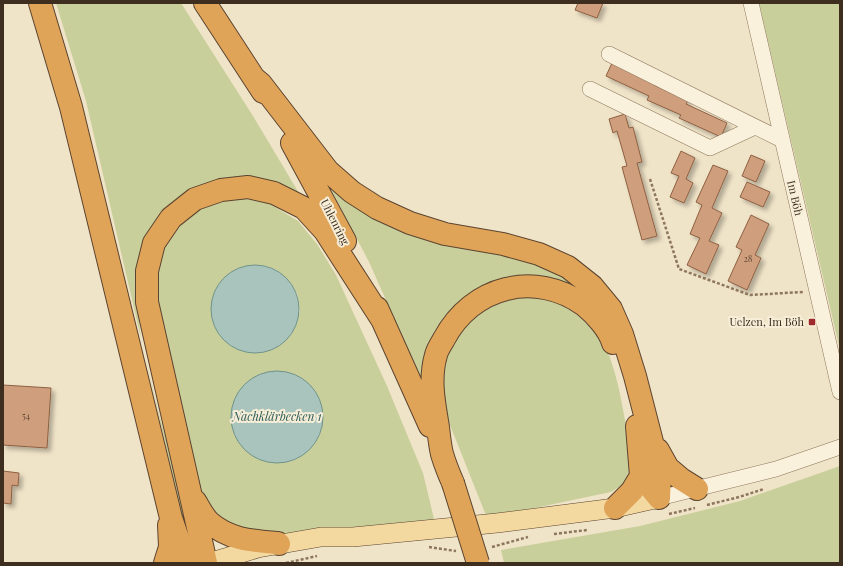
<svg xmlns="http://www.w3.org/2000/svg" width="843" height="566" font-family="'Playfair Display',serif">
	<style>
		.green { fill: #c9cf9b; fill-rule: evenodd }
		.water { fill: #a9c4bc; stroke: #6f938a }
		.building { fill: #cf9f7d; stroke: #8d5f41; filter: url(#shadow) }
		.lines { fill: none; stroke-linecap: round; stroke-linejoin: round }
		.minor-casing { stroke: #8d765c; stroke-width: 16 }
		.major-casing { stroke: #5b4430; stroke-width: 20 }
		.highway-casing { stroke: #5b4430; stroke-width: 24 }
		.path { stroke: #8d765c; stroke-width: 2.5; stroke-dasharray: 3 2; stroke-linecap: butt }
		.minor { stroke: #faf1dc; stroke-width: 15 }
		.major { stroke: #f3d9a0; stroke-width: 19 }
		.highway { stroke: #e0a458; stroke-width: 22 }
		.highway-bridge-casing { stroke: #5b4430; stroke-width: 24; stroke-linecap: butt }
		.highway-bridge { stroke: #e0a458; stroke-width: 22 }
		.poi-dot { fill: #9e2a2b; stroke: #f7eed8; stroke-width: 1.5 }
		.labels { text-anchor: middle; stroke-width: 4; stroke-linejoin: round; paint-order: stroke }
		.number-label { font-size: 9px; fill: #624a37 }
		.street-label { font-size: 11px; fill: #3d2e20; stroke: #f7eed8 }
		.poi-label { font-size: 11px; fill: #3d2e20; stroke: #f7eed8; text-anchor: end }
		.water-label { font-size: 12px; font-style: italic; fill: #2f5d5a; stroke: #f7eed8 }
	</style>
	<defs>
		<filter id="shadow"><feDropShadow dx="3.5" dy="3.5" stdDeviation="2" flood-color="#0004"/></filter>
	</defs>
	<rect width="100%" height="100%" fill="#f0e4c8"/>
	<path class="green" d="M56,3H181L253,116L302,198L192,193L137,301L141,339L159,414L196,546L190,550L86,101Z
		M759,3H840V350Z
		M331,189L373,216L504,252L576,281L586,297L476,293L422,381L369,262Z
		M223,199H247L270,204L298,221L317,244L336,275L387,386L423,473L435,523L316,534L246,532L211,513L199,492L158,335L155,273L161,247L177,223L201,207ZM255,265L266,266L276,270L297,293L299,303L300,313ZM241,389L323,419C322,426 321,434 317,440C310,450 295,464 282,462C275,461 268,457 262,455C256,453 249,451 244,448C241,446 238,440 236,436C229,419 232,404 241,389Z
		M533,295C553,301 576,306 590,322C614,349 621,398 627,432C630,444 635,459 632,471C631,481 619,487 611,492L487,518L446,415L439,385L443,358L457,329L499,299Z
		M840,466V563H504L501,550L640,526L740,501Z"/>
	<path class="water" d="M211 309a44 44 0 1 1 88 0a44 44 0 1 1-88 0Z
		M231 417a46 46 0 1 1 92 0a46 46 0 1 1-92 0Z"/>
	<path class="building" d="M578,3H603L597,18L575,10Z
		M612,63L655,82L654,85L688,101L686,104L727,123L721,137L679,118L681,115L647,100L649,96L606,76Z
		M625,114L629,128L633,127L642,162L637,163L657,236L642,240L622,167L627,166L617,131L613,133L609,119Z
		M681,151L695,158L686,179L693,183L684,203L670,197L679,176L671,173Z
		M751,155L765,161L756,182L742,176Z
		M713,165L728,171L712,208L722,213L709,241L719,245L706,274L687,265L700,238L690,234L702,205L696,202Z
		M747,182L770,192L763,207L740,197Z
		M751,215L769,224L755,255L761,258L747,290L728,281L742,250L736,247Z
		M3,385L51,388L47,448L3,445Z
		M3,471L19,473L18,486L12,485L11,504L3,503Z"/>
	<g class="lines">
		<defs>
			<path id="minor" d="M751,3L840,392
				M609,54L782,140
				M590,89L710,148L755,127
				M659,498L776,469L840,447"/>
			<path id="major" d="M208,563L258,548L321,537H353L497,523L615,508L659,498"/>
			<path id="highway" d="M40,3L71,107L171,518L182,550L189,563
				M205,3L263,92
				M255,79L261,84L328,171L352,192L377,208L410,223L445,234L503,244L539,254L568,267L592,286L611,309L622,334L635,376L660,473L659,498
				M292,143L345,241
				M377,308L430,426
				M637,426L641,476L659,498
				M658,450L668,468L681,479L697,489
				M453,483C449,474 445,464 442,454C440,446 439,436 438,427C434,403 429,379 436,355C437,350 441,344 444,339C472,286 535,270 584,305C595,314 609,329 613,343
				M195,501C199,507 203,516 209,522C229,540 253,541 278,543L279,544
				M615,508L632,491L641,476
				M165,563L170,547L169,525
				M206,563L147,302V271L154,243L171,218L195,199L221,190L248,187L274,193L304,208L325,231L383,321"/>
		</defs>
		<use href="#minor" class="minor-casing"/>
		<use href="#major" class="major-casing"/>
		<use href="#highway" class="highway-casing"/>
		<path class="path" d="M650,179L679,269L750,295L803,292
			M707,505L739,497L764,489
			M669,514L695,508
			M554,534L587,530
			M429,547L456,551
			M492,547L528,537
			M286,563L317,556"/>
		<use href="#minor" class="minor"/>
		<use href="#major" class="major"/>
		<use href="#highway" class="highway"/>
		<defs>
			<path id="highway-bridge" d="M453,483L478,563"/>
		</defs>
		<use href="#highway-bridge" class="highway-bridge-casing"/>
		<use href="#highway-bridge" class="highway-bridge"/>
	</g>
	<rect class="poi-dot" x="808" y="318" width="8" height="8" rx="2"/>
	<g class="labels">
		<g class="number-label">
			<text x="748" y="262">28</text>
			<text x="26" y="419">54</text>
		</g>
		<g class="street-label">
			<text transform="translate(795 198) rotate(77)" y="4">Im Böh</text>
			<text transform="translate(335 222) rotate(63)" y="4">Uhlenring</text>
		</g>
		<g class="poi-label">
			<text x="804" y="326">Uelzen, Im Böh</text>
		</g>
		<g class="water-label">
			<text x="277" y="421">Nachklärbecken 1</text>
		</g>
	</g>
	<rect width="843" height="566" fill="none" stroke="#3d2e20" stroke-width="8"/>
</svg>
